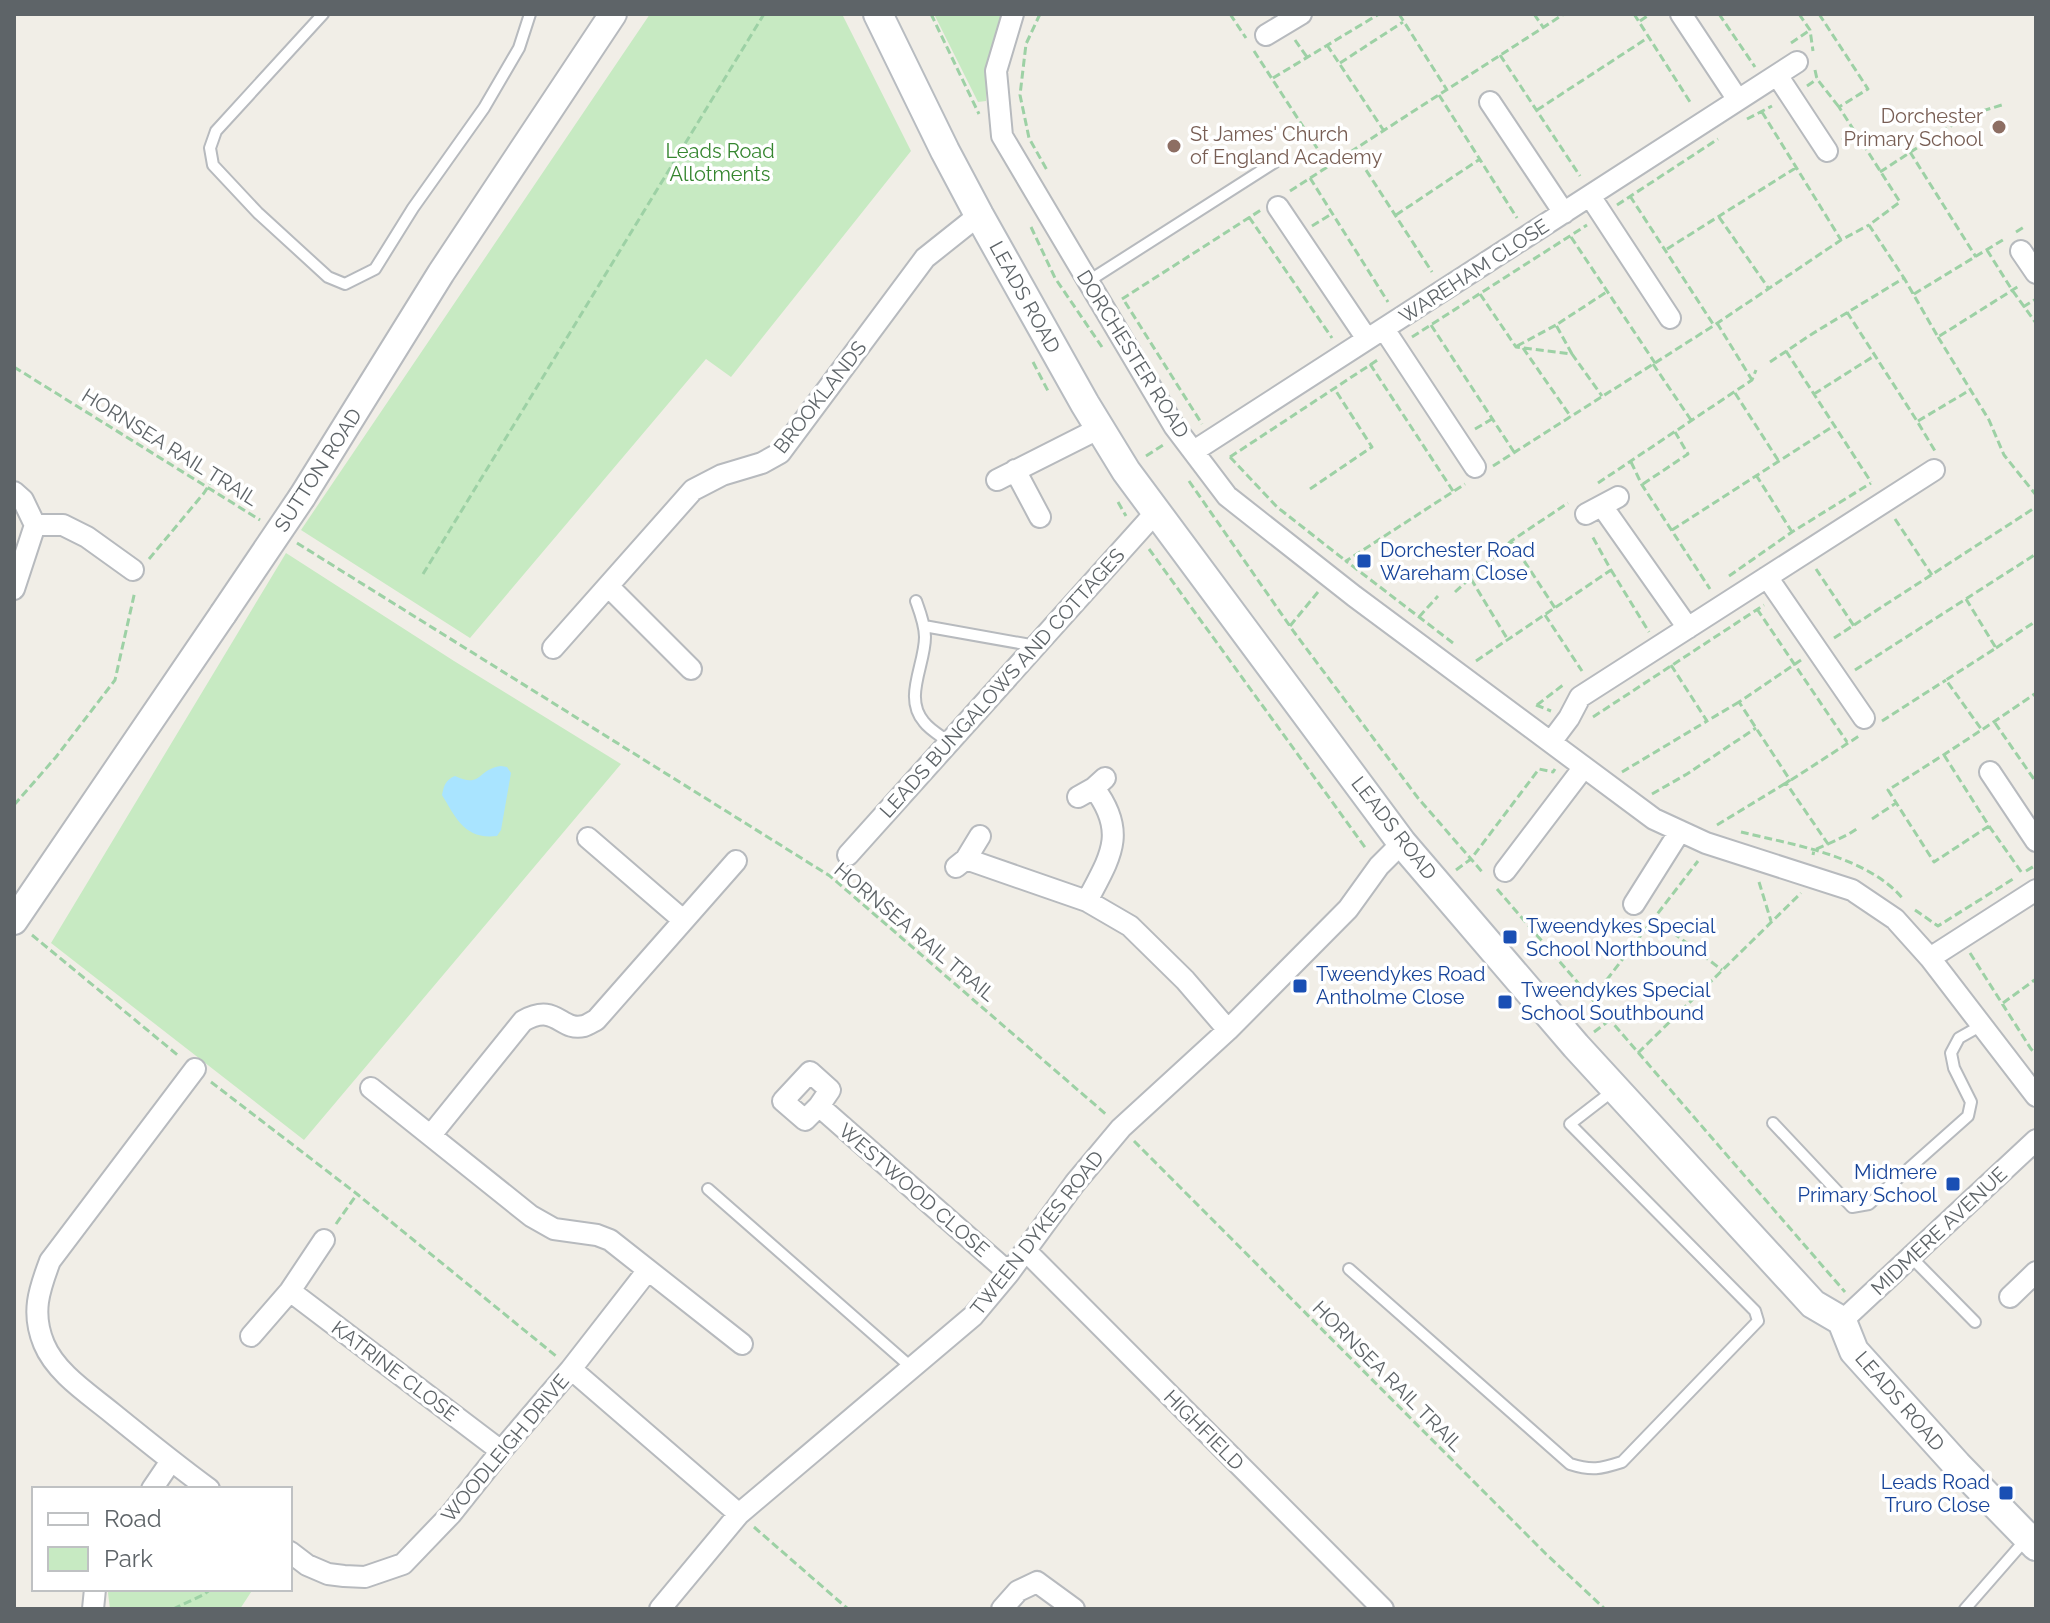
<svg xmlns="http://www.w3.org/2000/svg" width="2050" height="1623" font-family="Raleway,sans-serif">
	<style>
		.green { fill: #c7eac2 }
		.water { fill: #a9e4ff }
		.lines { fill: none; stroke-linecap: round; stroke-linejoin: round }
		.service-casing { stroke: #b7babe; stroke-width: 14 }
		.minor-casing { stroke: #b7babe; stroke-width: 24 }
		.tertiary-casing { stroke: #b7babe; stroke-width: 30 }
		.secondary-casing { stroke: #b8bcc1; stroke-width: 32 }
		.path { stroke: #9dd1a5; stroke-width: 3; stroke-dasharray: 8 4; stroke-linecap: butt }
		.service { stroke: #fff; stroke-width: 10 }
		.minor { stroke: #fff; stroke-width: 20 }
		.tertiary { stroke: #fff; stroke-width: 26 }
		.secondary { stroke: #fff; stroke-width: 28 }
		.tertiary-bridge-casing { stroke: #b7babe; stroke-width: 30; stroke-linecap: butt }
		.tertiary-bridge { stroke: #fff; stroke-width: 26 }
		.education-dot { fill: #8d6e63; stroke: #fff; stroke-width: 3 }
		.transit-dot { fill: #1a4fb4; stroke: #fff; stroke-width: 3 }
		.labels { text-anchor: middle; stroke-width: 7; stroke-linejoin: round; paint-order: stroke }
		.education-label { font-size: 20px; fill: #785e54; stroke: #fff; text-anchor: end }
		.park-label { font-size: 20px; fill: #35862f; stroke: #fff }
		.street-label { font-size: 20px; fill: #5e6468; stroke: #fff }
		.transit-label { font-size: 20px; fill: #164399; stroke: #fff; text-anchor: start }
	</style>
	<rect width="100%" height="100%" fill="#f1eee7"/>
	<path class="green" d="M650,14H842L911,151L731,377L706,359L470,638L301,530Z
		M934,14H1004L987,69L986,101L978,102Z
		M286,553L454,661L621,764L304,1140L51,943Z
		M109,1589H253L240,1609H110L108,1593Z"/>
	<path class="water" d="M501,766L507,767L511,773L501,830L497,836C465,840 456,818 442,795C444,786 445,780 455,776C482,789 477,769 501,766Z"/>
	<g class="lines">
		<defs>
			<path id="service" d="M323,14L216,131L210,148L213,165L258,213L328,277L345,284L375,269L413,208L484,108L519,48L530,14
				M1087,282L1275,162
				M916,601C920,612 925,625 925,637C925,665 903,698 924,722C930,730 941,736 949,742
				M924,626L1036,646
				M1773,1123L1852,1207L1869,1204L1968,1116L1971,1102L1954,1068L1951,1053L1959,1038L1982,1025
				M708,1189L912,1368
				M1911,1257L1975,1322
				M1349,1269L1570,1464C1592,1471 1600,1469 1622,1462L1758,1321L1755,1311L1570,1124L1614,1090
				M1965,1609L2027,1538"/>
			<path id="minor" d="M1013,14L996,71L1002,136L1174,426L1227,496L1354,596L1654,819L1706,843L1852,890L1895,919L1930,958L2036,1096
				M1681,14L1738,100
				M1266,35L1301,14
				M1777,75L1827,151
				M1490,102L1564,213
				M1590,196L1670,318
				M1278,207L1367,339
				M2021,251L2036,273
				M1384,329L1475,467
				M1194,451L1797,62
				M1015,470L1040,517
				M997,480L1100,428
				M14,492L23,500L35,525L14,589
				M1602,506L1688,628
				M1586,514L1618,497
				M35,525H63L87,537L133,570
				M1767,577L1864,718
				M608,586L691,669
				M553,648L693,490L722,475L762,463L780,453L925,258L979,215
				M1551,742L1569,718L1580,697L1934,470
				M1990,772L2036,841
				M1078,797L1094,788L1105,778
				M588,838L683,920
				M848,855L1156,512
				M966,859L1087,901L1130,926L1185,980L1228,1030
				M956,867L966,859L980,836
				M1505,871L1584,767
				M1087,901C1110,857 1128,833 1094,788
				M1634,904L1680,831
				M1930,958L2036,890
				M195,1069L50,1261C39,1290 31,1313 44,1344C56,1373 89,1394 112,1413C144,1439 176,1465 209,1489
				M810,1072L830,1090L819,1106L805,1120L783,1101Z
				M371,1088L531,1216L554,1229L597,1235L610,1240L742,1344
				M819,1106L1009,1273
				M431,1135L523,1021C557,1002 560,1032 584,1026C588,1025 592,1022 596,1020L736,861
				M1026,1251L1383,1609
				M290,1291L501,1451
				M2010,1297L2036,1272
				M1842,1321L2036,1140
				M251,1336L290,1291L324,1240
				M571,1369L648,1270
				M152,1489L171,1461
				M290,1552L307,1565L328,1574L344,1576L365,1577L403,1564L451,1514L501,1451L571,1369L739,1514
				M93,1609L95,1589
				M660,1609L739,1514L973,1316L1009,1273L1075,1183L1121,1128L1228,1030L1348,909L1379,866L1402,843
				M1002,1609L1018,1591L1037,1582L1074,1609"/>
			<path id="tertiary" d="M302,497L441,273L613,14
				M14,921L223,614"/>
			<path id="secondary" d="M878,14L945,151L979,215L1085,404L1126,471L1402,843L1576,1046L1813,1304L1842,1321L1854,1351L1957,1465L2036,1546"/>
		</defs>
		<use href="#service" class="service-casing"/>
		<use href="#minor" class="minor-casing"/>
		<use href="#tertiary" class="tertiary-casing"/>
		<use href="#secondary" class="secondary-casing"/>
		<path class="path" d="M931,14L979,114
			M1040,14L1026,44L1020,95L1029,138L1048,172
			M1230,14L1246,38
			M1399,14L1447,90
			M1534,14L1543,27
			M1634,14L1692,105
			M1719,14L1755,67
			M1799,14L1810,30L1813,51
			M1819,14L1868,89L1839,107L1855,132L1842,140
			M1640,21L1650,14
			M1295,40L1307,57
			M1791,43L1810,30
			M1327,45L1384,131
			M1254,51L1328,165
			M1500,55L1580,176
			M1340,63L1403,22
			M1815,70L1817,79L1839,107
			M1273,78L1379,14
			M1807,86L1817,79
			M1439,95L1517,218
			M1537,110L1649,37
			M1762,112L1841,240
			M1747,119L1772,106
			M1856,133L1900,202L1869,225L1904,278
			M1353,150L1432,272
			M1910,152L1976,257
			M1880,172L1966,116L2005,104
			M1310,178L1388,302
			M1290,191L1564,14
			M1630,196L1713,324
			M1617,205L1718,139
			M1396,215L1480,159
			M1249,217L1332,338
			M1719,217L1769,289
			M1312,226L1333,213
			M1031,227L1055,278L1102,347
			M2016,232L2024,227
			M1571,237L1655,363
			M1667,249L1797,167
			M1987,250L2012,290L2036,323
			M1480,294L1516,347L1572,354L1602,396
			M1914,294L2006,238
			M1122,299L1261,210
			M1125,302L1202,424
			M2023,307L2036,299
			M1847,312L1917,421L1935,451
			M1717,323L1752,380
			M1431,325L1514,452
			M1412,337L1587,225
			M1938,337L1989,420L2004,455L2036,495
			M1517,346L1556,325
			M1523,348L1571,417
			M1786,351L1871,482
			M1572,354L1556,325L1608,291
			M1033,362L1048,391
			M1770,362L1812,334L1904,278L1938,337L2019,286
			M1370,364L1453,491
			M1653,364L1691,420
			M14,367L260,520
			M1735,393L1778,460
			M1814,394L1874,356
			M1918,421L1970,390
			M1475,429L1492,419
			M1146,456L1163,445
			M1230,457L1379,359
			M1230,457L1277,507L1346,561
			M1631,462L1642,485L1710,589
			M1493,466L1713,326L1841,240L1869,225
			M1756,475L1792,532
			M1189,481L1294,632L1418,798L1484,874
			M1598,483L1752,380L1756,370
			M1643,484L1688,454L1675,432
			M1310,489L1372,447L1334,388
			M1118,502L1126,516
			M1895,519L1932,575
			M1672,530L1835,425
			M1511,541L1555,608
			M297,543L830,876L1108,1116
			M1149,549L1367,850
			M149,559L204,493L213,479
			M1816,569L1854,626
			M1611,570L1649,632
			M423,574L764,14
			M1729,576L1792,532L1871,483
			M1471,579L1508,640
			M1455,592L1511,541L1568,503
			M1966,599L1996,648L1946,680L1982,730
			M1757,609L1847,742
			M1545,615L1582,671
			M1419,617L1438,596
			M1290,626L1318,592
			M1834,638L2036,507
			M1453,643L1346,561L1465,484
			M1996,648L2036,621
			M1801,660L1739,702L1790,780L1786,783L1828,844L1814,850L1813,855
			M1476,661L1611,570L1591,534
			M1671,665L1707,721L1739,702
			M1855,670L2036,554
			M1536,705L1551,711
			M1537,705L1563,685
			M1593,717L1764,605
			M1882,721L1946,680
			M1995,723L2036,782
			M1944,755L1989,826L1934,862L1888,790C1938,759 1987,727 2036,693
			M1622,772L1707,721
			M1791,780L1859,736
			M1652,794L1687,774L1756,728
			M14,805L56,757L115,680L135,591
			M1872,819L1896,803
			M1717,825L1786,783
			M1989,826L2022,873
			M1741,832C1794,845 1868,856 1904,900
			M1828,844L1849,834L1858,828
			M1456,870L1471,859L1539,769L1553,772L1555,769
			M2026,871L2036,865
			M1759,882L1771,921
			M1497,889L1845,1292
			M1915,910L1938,926L2013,879
			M1654,918L1722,970
			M32,935L180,1057
			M1970,953L2031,1049L2036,1054
			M1592,999L1698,861
			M2003,1003L2036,979
			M1594,1032L1610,1020
			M1638,1053L1801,893
			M211,1082L357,1194L556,1356
			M1134,1141L1546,1554L1605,1609
			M336,1224L357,1194
			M754,1527L848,1609
			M173,1609L203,1595L211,1589"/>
		<use href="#service" class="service"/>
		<use href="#minor" class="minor"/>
		<use href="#tertiary" class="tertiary"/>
		<use href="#secondary" class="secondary"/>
		<defs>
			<path id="tertiary-bridge" d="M223,614L302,497"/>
		</defs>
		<use href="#tertiary-bridge" class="tertiary-bridge-casing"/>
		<use href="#tertiary-bridge" class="tertiary-bridge"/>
	</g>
	<g class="education-dot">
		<circle cx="1999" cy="127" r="8"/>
		<circle cx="1174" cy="146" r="8"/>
	</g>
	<g class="transit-dot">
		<rect x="1356" y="553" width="16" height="16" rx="4"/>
		<rect x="1502" y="929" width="16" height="16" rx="4"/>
		<rect x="1292" y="978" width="16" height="16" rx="4"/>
		<rect x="1497" y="994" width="16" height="16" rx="4"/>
		<rect x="1945" y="1176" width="16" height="16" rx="4"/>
		<rect x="1998" y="1485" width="16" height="16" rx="4"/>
	</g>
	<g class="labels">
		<g class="education-label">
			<text x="1983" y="123">Dorchester<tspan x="1983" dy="23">Primary School</tspan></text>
			<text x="1190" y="141" text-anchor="start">St James' Church<tspan x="1190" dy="23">of England Academy</tspan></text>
		</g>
		<g class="park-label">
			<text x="720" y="158">Leads Road<tspan x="720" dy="23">Allotments</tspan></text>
		</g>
		<g class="street-label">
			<text transform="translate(1474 271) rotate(-33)" y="7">WAREHAM CLOSE</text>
			<text transform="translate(1025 297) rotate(61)" y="7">LEADS ROAD</text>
			<text transform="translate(1133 354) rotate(58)" y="7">DORCHESTER ROAD</text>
			<text transform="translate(820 397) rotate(-52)" y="7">BROOKLANDS</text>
			<text transform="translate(170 447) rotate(32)" y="7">HORNSEA RAIL TRAIL</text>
			<text transform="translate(318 470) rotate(-57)" y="7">SUTTON ROAD</text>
			<text transform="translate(1002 683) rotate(-48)" y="7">LEADS BUNGALOWS AND COTTAGES</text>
			<text transform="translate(1394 828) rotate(52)" y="7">LEADS ROAD</text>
			<text transform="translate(915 932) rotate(40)" y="7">HORNSEA RAIL TRAIL</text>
			<text transform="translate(914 1190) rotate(41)" y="7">WESTWOOD CLOSE</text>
			<text transform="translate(1939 1231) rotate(-43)" y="7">MIDMERE AVENUE</text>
			<text transform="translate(1037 1233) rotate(-52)" y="7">TWEEN DYKES ROAD</text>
			<text transform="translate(395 1371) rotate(37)" y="7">KATRINE CLOSE</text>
			<text transform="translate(1388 1376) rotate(45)" y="7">HORNSEA RAIL TRAIL</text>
			<text transform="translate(1900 1401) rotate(49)" y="7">LEADS ROAD</text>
			<text transform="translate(1204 1430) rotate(45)" y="7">HIGHFIELD</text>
			<text transform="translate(505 1448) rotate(-50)" y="7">WOODLEIGH DRIVE</text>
		</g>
		<g class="transit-label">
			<text x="1380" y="557">Dorchester Road<tspan x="1380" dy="23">Wareham Close</tspan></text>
			<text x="1526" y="933">Tweendykes Special<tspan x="1526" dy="23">School Northbound</tspan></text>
			<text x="1316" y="981">Tweendykes Road<tspan x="1316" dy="23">Antholme Close</tspan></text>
			<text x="1521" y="997">Tweendykes Special<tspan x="1521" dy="23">School Southbound</tspan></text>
			<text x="1937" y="1179" text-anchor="end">Midmere<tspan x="1937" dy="23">Primary School</tspan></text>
			<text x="1990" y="1489" text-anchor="end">Leads Road<tspan x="1990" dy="23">Truro Close</tspan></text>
		</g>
	</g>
	<rect width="2050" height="1623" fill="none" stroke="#5e6468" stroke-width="32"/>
	<rect x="32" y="1487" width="260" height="104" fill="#ffffff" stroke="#bfc1c3" stroke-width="2"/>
	<rect x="48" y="1513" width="40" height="12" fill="#ffffff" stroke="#bfc1c3" stroke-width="2"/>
	<text x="104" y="1527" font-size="24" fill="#5e6468">Road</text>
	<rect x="48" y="1547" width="40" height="24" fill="#c7eac2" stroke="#bfc1c3" stroke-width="2"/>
	<text x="104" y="1567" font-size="24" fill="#5e6468">Park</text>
</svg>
